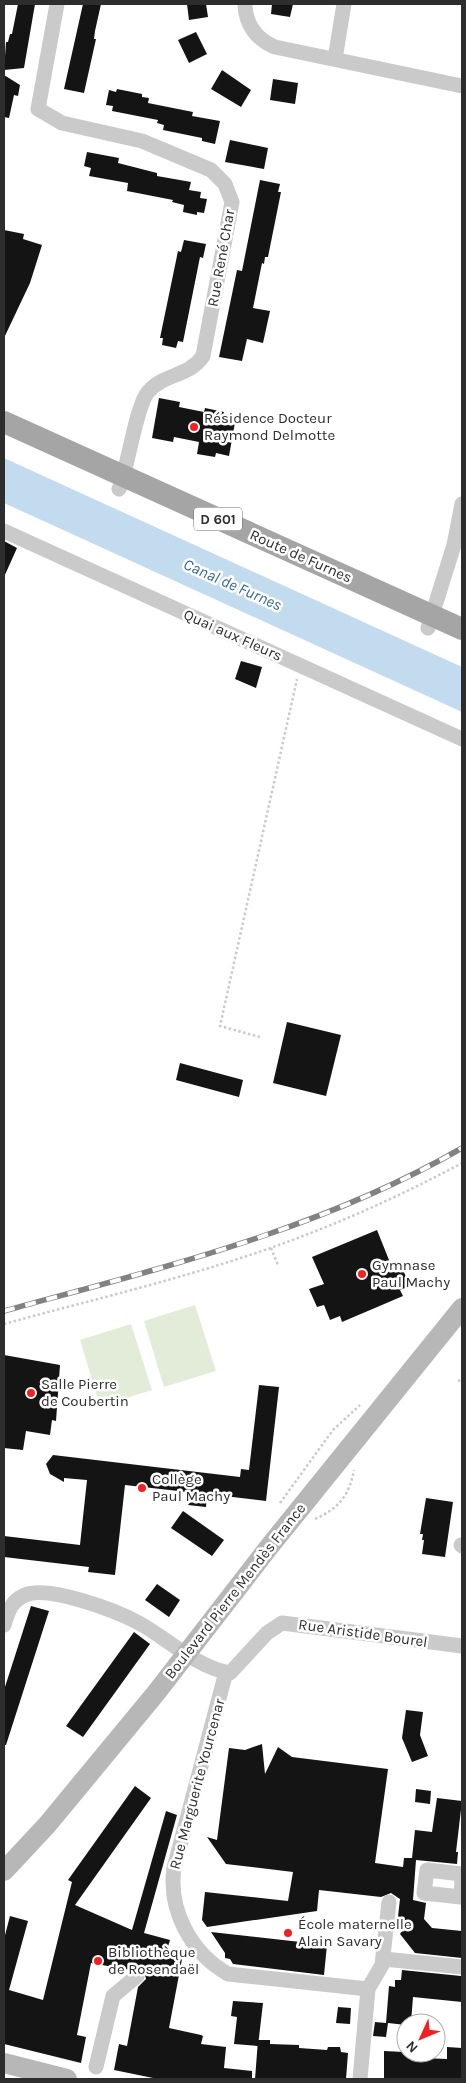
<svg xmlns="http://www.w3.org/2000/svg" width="466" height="2083" font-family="Karla,sans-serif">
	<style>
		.green { fill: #e2ecd9 }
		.water { fill: #c3dbee }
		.building { fill: #141414 }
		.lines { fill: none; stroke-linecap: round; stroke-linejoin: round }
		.path { stroke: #cacaca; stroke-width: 2.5; stroke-dasharray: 2.5 2.5; stroke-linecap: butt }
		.street { stroke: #cacaca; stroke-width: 15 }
		.secondary { stroke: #b7b7b7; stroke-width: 20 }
		.primary { stroke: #a5a5a5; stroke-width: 22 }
		.rail-casing { stroke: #828282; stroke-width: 5.5 }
		.rail { stroke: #fff; stroke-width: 4; stroke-dasharray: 11; stroke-linecap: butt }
		.poi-dot { fill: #f31f22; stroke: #fff; stroke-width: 2 }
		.labels { text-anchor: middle; stroke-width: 5; stroke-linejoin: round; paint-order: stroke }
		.shield { fill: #fff; stroke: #6c6c6c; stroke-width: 1 }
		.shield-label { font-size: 14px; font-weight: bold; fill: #2d2d2d }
		.street-label { font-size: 15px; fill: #2d2d2d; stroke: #fff }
		.poi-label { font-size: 15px; fill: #2d2d2d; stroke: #fff; text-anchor: start }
		.water-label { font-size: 16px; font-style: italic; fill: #356a95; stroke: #fff }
	</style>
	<rect width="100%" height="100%" fill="#fff"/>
	<path class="green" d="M195,1305L216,1371L164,1387L144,1321Z
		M131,1324L152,1390L100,1406L80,1340Z"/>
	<path class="water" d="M4,458L462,667V712L4,503Z"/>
	<path class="building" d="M18,4H35L24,68L4,70L6,42H8L10,34H12Z
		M83,4H101L95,31L94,39H96L84,93L64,89Z
		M187,4H206L208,17L189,20Z
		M272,4H293L290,17L271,14Z
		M196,32L207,54L189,63L178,40Z
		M222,70L251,90L241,107L211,89Z
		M4,75L20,85L18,96L14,95L9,118L4,117Z
		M273,79L298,83L295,104L270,100Z
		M117,89L142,94V97L149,98L148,103L193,112L192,116L220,121L215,144L202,141V138L163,130L164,125L157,123L158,120L112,111L113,106L106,105L109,90L116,92Z
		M230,140L268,148L264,169L225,162Z
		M87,152L119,158L118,163L157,173V176L191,182L189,190L201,192L200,198L207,199L204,213L197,212V215L183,212L184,205L172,202L173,200L127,191L128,183L89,176L91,168L84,166Z
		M260,180L280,184L278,192H281L268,257H265L264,264L262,263L253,308L270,311L263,343L247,339L242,361L219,357L237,270L242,271Z
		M4,230L24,234L23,239L42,245L30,283L4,338Z
		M184,240L206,244L203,258L200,257L183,342L178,341L176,348L162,345L163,338H160L178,251L181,252Z
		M159,398L180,402L179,407L204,412L205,408L224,412L223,415L236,417L229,456L216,453L215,457L197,454L199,442L174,437L173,442L152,438Z
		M4,541L17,548L4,577Z
		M241,661L262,667L256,688L235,679Z
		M287,1022L341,1035L326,1096L273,1083Z
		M180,1063L243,1080L239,1097L176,1080Z
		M377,1230L391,1265L400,1263L410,1286L400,1290L403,1296L342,1322L340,1316L330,1320L324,1305L317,1307L309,1289L324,1284L312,1257Z
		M4,1355L60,1365L56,1421L52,1420L50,1435L26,1431L23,1450L4,1448Z
		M259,1385L279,1387L266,1501L207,1494L206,1507L188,1505L196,1493L125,1485L115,1575L88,1572L89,1567L4,1557V1536L80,1545L87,1480L64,1478V1482L50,1474L46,1464L53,1455L240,1477L241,1469L249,1470Z
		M426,1498L453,1502L445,1557L422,1554L424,1540H422L423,1534H420Z
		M183,1511L224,1540L212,1556L171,1528Z
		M157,1584L180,1600L169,1617L145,1600Z
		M31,1606L49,1611L6,1745H4V1690Z
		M134,1632L150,1644L83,1737L66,1726Z
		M406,1710L423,1712L420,1735L428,1756L412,1762L402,1738Z
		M262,1744L265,1774L278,1747L292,1757L388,1769L375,1863L403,1867L404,1858H412L415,1830L432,1832L437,1798L462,1801L456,1852H458L457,1864L416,1860L413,1900L426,1903L424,1919L432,1928L462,1931V1958L415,1953L400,1934L402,1931L397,1925L400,1899L391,1893L381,1897L319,1890L317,1911L207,1927L202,1920L205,1892L288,1901L293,1872L226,1864L207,1837L217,1840L229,1748L245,1750Z
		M135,1786L151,1798L75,1905L132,1930L166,1811L177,1815L144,1933L170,1940L165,1956L182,1959L169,2028L201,2035L203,2036L201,2044L226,2047L224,2068L252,2071V2079H158L114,2070L119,2044L127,2046L138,1987L146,1979L144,1970L140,1967L130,1970L91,1963L77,2035L86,2037L81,2063L4,2044V1939L10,1916L28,1921L9,1990L43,2000L72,1882L68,1880Z
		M416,1789L431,1791L430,1804L415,1802Z
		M211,1932L327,1945L324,1975L233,1964L230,1959L225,1958V1953Z
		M402,1970L461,1976L462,2002L413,1997L411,2023H406V2025L388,2023L386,2037L373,2036L375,2022L386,2023L389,1986L395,1987V1980H401Z
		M233,2001L263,2003L258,2046L234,2044L237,2017L231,2016Z
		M338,2007L351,2008L350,2024L336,2023Z
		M258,2040H270V2044L299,2045V2048L327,2050L328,2047H340L341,2052L348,2053L346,2079H255Z
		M447,2047L462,2048V2079H384V2051L423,2053V2058L447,2059Z"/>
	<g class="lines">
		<path class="path" d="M260,1037L220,1026L297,679
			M271,1248L278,1265
			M4,1324C98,1298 195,1276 287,1242C347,1220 406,1193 462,1163
			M458,1380L462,1382
			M280,1503L333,1430L360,1405
			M315,1519C339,1508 349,1496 354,1470
			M169,1954L180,1948"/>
		<path class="street" d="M57,4L38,109L62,123L142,141L211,170L225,184L232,202L203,356C189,377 164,373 148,392C136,406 128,467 119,489
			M245,4C245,24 257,40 275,47L462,86
			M335,59L344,4
			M4,531L462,739
			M428,628L454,545L462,504
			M461,1545L462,1546
			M4,1625C8,1612 11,1601 25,1595C49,1585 117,1611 139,1623C168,1639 196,1667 230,1673L267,1633L282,1623L462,1646
			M226,1672L174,1868C168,1910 191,1953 228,1974L368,1989
			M462,1874L427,1870L424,1893L461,1897L462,1881
			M384,1959L462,1967
			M96,2067L113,1996L137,1976
			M360,2079L368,1989L382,1965L389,1902"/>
		<path class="secondary" d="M4,1871L47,1825L156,1693L269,1547L462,1308
			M4,2063L67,2079"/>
		<path class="primary" d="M4,422L462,629"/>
		<defs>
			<path id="rail" d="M4,1311C161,1268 320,1230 462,1148"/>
		</defs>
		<use href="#rail" class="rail-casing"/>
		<use href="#rail" class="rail"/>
	</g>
	<g class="poi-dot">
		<circle cx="194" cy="427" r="5"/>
		<circle cx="362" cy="1274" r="5"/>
		<circle cx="31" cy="1393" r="5"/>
		<circle cx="142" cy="1488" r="5"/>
		<circle cx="288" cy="1933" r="5"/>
		<circle cx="98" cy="1961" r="5"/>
	</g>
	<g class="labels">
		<rect class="shield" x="194" y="507.5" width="48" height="23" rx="4"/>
		<g class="shield-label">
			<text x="218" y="524">D 601</text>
		</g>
		<g class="street-label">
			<text transform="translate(221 258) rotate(-80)" y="5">Rue René Char</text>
			<text transform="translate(301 556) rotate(24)" y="5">Route de Furnes</text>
			<text transform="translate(233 635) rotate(24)" y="5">Quai aux Fleurs</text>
			<text transform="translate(235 1591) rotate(-52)" y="5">Boulevard Pierre Mendès France</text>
			<text transform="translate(363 1633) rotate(8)" y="5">Rue Aristide Bourel</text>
			<text transform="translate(197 1784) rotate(-75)" y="5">Rue Marguerite Yourcenar</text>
		</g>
		<g class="poi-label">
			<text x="204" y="423">Résidence Docteur<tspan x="204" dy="17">Raymond Delmotte</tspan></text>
			<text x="372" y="1270">Gymnase<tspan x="372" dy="17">Paul Machy</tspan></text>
			<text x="41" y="1389">Salle Pierre<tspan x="41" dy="17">de Coubertin</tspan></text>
			<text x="152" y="1484">Collège<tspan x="152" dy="17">Paul Machy</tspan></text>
			<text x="298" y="1929">École maternelle<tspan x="298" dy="17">Alain Savary</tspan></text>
			<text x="108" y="1957">Bibliothèque<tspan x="108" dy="17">de Rosendaël</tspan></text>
		</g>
		<g class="water-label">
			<text transform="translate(233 584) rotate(24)" y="6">Canal de Furnes</text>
		</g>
	</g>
	<rect width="466" height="2083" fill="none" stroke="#2d2d2d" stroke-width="10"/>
	<g transform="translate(421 2038) rotate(226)"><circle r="24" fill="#ffffff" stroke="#ababab"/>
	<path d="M0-4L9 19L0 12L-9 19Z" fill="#f31f22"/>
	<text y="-8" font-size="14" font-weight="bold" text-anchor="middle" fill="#2d2d2d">N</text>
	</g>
</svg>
